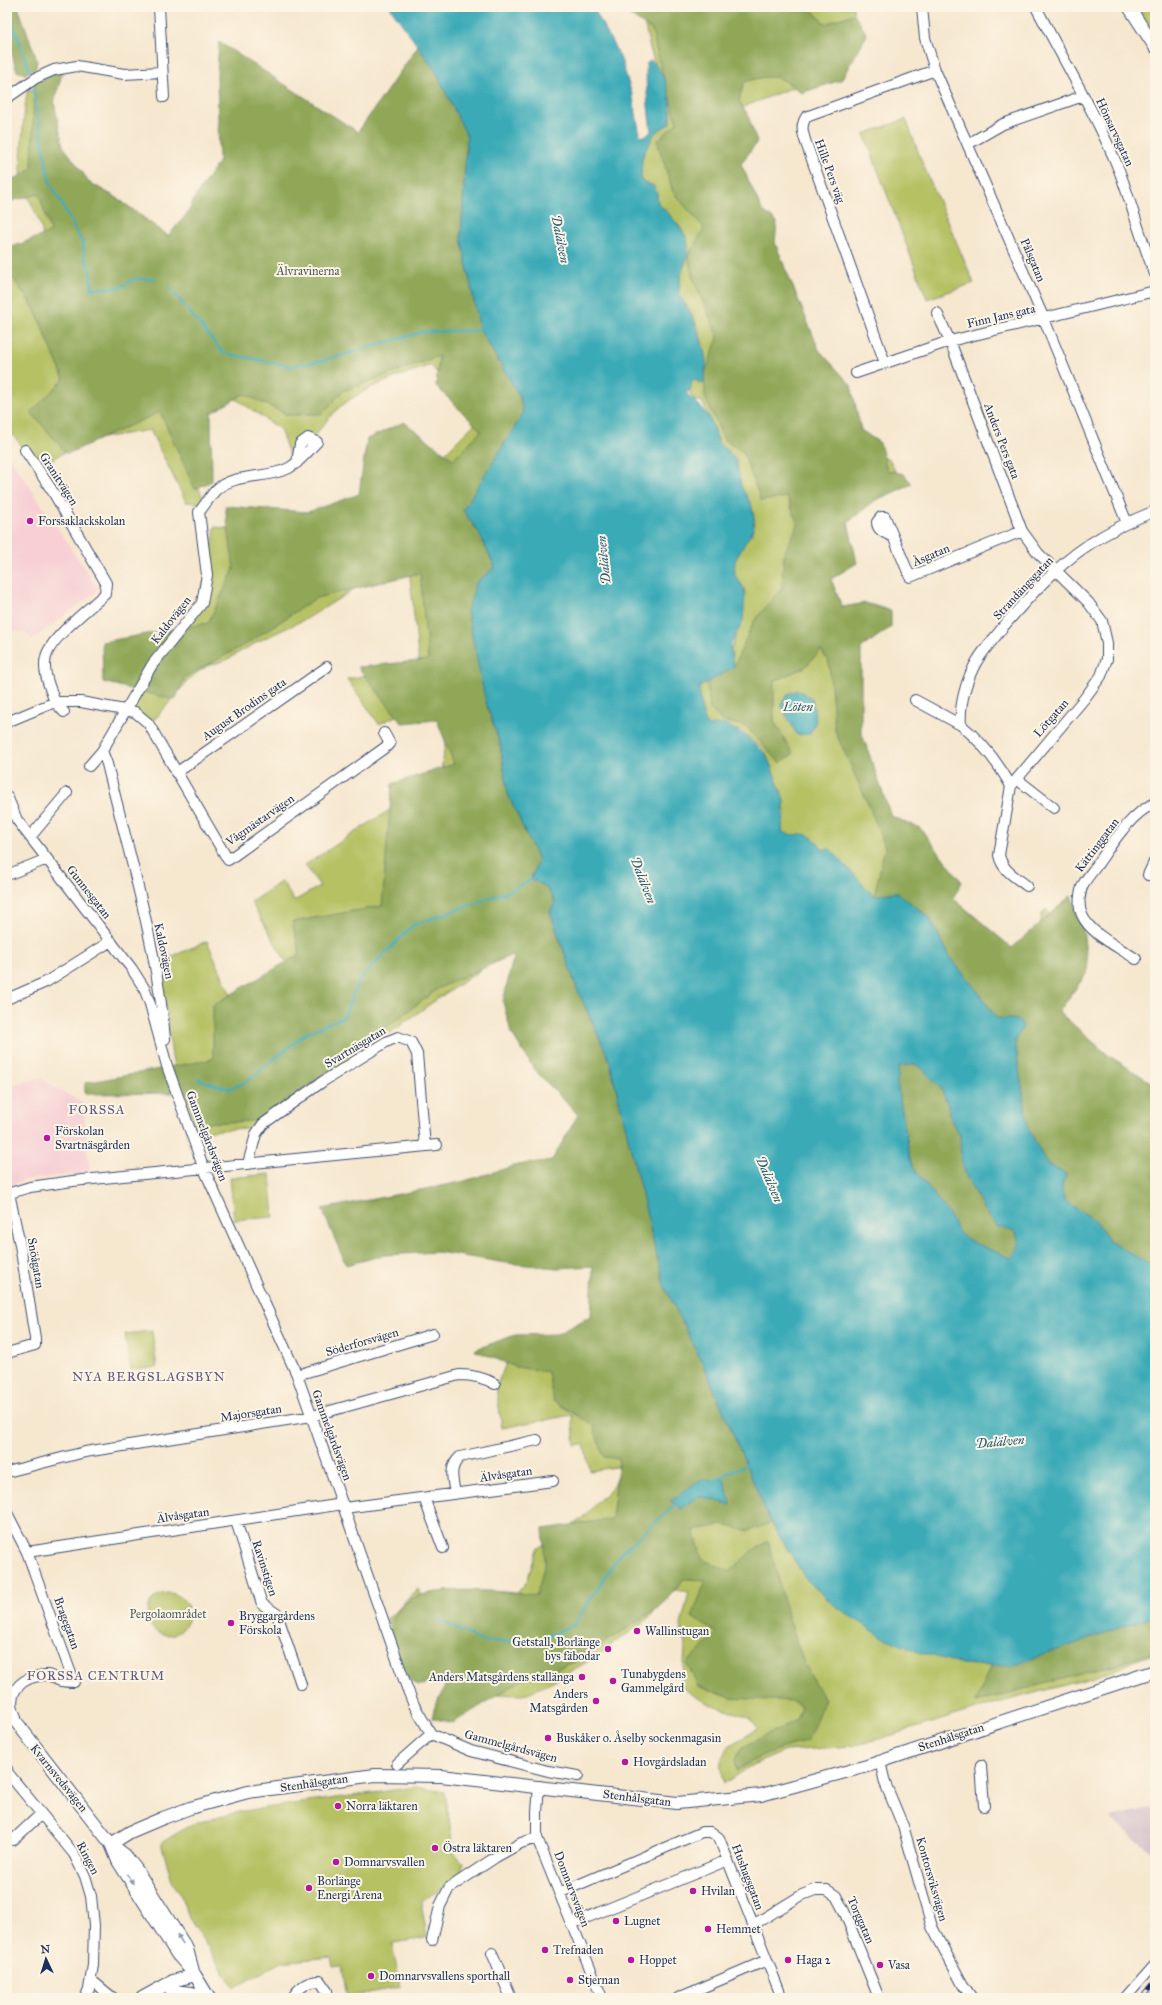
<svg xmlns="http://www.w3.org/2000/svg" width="1162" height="2005" font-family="'IM FELL Great Primer',serif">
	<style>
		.built { fill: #f7cfd4 }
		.industrial { fill: #d2bdc8 }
		.green { fill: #b5c163; stroke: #687860 }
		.forest { fill: #90a759; stroke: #566b5c }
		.water { fill: #3aaab7; stroke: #2a6c8a; fill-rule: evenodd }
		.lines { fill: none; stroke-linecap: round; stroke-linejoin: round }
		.stream { stroke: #3aaab7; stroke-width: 2.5 }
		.minor-casing { stroke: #3c4b6f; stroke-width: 12 }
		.tertiary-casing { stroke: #3c4b6f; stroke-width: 14 }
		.minor { stroke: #fff; stroke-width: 10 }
		.tertiary { stroke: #fff; stroke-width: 12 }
		.rail-casing { stroke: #1b2f5e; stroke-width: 4 }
		.rail { stroke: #fcf5e5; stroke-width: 2.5; stroke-dasharray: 8; stroke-linecap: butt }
		.oneway { fill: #8d97ae }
		.poi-dot { fill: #b5179e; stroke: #fcf5e5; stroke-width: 1.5 }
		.labels { text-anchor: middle; stroke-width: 4; stroke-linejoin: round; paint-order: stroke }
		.street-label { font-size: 12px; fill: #1b2f5e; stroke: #fcf5e5 }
		.park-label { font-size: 12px; fill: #495b60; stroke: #fcf5e5 }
		.poi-label { font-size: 12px; fill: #1b2f5e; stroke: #fcf5e5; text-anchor: start }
		.water-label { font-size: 13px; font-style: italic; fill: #265a7d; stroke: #fcf5e5 }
		.neighbourhood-label { font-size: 13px; letter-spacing: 1px; fill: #5f5882; stroke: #fcf5e5 }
	</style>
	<rect width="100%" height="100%" fill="#fcf5e5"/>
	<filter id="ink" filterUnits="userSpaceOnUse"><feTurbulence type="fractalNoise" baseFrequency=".025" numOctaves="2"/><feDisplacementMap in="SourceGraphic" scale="8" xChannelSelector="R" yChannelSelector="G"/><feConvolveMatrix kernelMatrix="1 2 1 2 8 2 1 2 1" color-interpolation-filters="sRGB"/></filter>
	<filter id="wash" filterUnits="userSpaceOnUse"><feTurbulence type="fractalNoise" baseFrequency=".012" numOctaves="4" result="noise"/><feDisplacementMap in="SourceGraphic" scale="16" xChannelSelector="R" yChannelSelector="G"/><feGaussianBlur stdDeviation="0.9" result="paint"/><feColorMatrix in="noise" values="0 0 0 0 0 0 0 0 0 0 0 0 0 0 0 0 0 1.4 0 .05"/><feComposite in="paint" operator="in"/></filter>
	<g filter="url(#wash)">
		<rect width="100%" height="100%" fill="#f6e7cf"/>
		<path class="built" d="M7,453L99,590L32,640L26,633L7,630Z
			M40,1078L83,1104L90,1173L28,1179L7,1186V1086Z"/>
		<path class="industrial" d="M1155,1808V1855L1109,1818Z
			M1155,1974V1998H1135L1143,1988Z"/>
		<path class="green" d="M809,7H853L854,14L825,24Z
			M1136,7H1155V34Z
			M853,19L865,31L859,46L847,66L733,111L739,167L809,363L878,455L890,460L902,486L866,501L823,547L870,806L915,863L1004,957L1040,926L1042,914L1046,909L1051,915L1053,1010L1155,1094V1269L1133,1263L1063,1207L1045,1162L1021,1118L1022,1090L994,1020L876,895L786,849L782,831L785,812L783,795L765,751L741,731L721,726H706L697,718L699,689L701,684L731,651L742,617L745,592L744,587L736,579L734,564L737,546L751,536L755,521L751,504L742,490L736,460L719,443L715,430L702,401H695L688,390L690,381L700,379L704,375C702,368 705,363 705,356C702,334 693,312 679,295L685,235L667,211L656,202C656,190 656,186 644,182C635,171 647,143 654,133C656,129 666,126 670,124C677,110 658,72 653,58C648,46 648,33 643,21L811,31Z
			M412,68L645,1242L771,1523L807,1580L834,1605L875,1632L962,1664L1009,1668L1155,1618V1653L1091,1678L986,1706L883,1738L852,1746L786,1751L755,1764L724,1783C716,1743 730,1749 758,1728C745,1710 732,1714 714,1706C703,1702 689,1693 680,1685L684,1666L685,1644L682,1636L681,1625L689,1592L676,1590L666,1593L659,1606L648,1619L590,1660L551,1683L523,1695L486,1694L459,1683L404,1670L387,1619L418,1589L429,1616L510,1602L527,1581L537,1549L581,1519L613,1486L621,1466L590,1471L584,1444L575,1445L572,1415L502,1428L496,1387L510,1354L645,1306L523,942L440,997L259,1127L197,1132L187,1102L179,1088L172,1057L159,962L207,941L242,1020L301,987L251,902L282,881L294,901L320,886L305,865L397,805L437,799L453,689L379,724L347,679L419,665L409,567L356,588L308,618L259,641L226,660L207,666L191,677L156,718L148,720L133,706L135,698L147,687L191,623L208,570L215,527L272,534L435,463L475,423L431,365C401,375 369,385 344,404C329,414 321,430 309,442C303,448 296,453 290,458L280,429L226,392L199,411V489L206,504L186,502L150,430L83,441L38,468L7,427V261L43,238C41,217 28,201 22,181C19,171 24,100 28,89L31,90L45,106L63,146L90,183L117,198L168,236L188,213L194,199L351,142Z
			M906,119L922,162L974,283L927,299L864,134Z
			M270,1174L274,1217L234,1220L230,1178Z
			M152,1331L157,1367L131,1370L125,1334Z
			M147 1614a21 21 0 1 1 42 0a21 21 0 1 1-42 0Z
			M416,1787L445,1792L454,1853L463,1862L461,1875L458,1879L421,1901L427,1938L392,1943L400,1987L347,1997L342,1966L333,1967L331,1957L281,1962L234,1988L189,1918L180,1894L172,1881L161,1843L192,1824L243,1811Z"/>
		<path class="forest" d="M7,7H18L37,60L36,68L25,74L17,71L7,38Z
			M617,7H809L825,24L854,14L867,35L841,80L801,93C779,74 772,74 744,82L739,101L748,115L757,142L741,164L762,210L777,222L775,243L819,350L851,385L861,430L880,443L887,470L904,474L912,484L876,500L848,522L857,563L831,579L842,607L866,603L891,611V627L861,648V731L891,816L920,828L962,882L953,898L1012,948L1071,896L1083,929L1088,971L1059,1012L1108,1055L1155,1085V1265L1140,1260L1109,1240L1096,1221L1065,1201L1061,1190L1066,1174L1047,1164L1028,1128L1015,1042L1023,1026L996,1018L983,998L951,959L929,917L896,892L874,896L885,847L869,806L835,731L829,663L821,650L805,667L774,681V721L793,754L780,763L745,726L722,721L710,709L707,683L735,664L754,621L782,588L784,553L798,525L787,497L761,501L743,452L724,440L705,397L704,376L718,337L693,278L688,256L704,228L673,192L657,141L677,123L659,61L652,30Z
			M219,42L358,132L418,46L436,72L467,136L461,237L480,330L520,397L523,414L463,510L479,533L495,568L476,583L486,703L500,744L508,794L538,860L531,879L546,887L556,902L550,912L577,989L609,1059L664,1285L704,1366L771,1523L748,1531L723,1525L694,1530L702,1559L730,1572L748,1554L768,1541L789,1619L804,1663L825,1699L807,1742C781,1747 759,1756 737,1771L735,1758L743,1747L797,1720L802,1707L792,1701L731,1698L698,1686L687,1663L717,1633L692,1617L706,1580L684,1579L660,1607L575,1662L522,1680L453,1723L432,1718L434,1709L446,1684L418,1685L404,1675L389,1628C393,1618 397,1608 406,1602C434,1583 503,1592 537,1595L545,1562L543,1529L612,1519L619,1459L604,1457L593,1425L553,1401L548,1372L516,1367L474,1350L515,1335L557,1334L591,1316L593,1266L557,1268L507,1263L438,1252L385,1255L346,1265L322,1209L461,1182L517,1165L552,1160L578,1115L534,1069L511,1032L503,1002L514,954L439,988L304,1089L254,1121L200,1123L188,1093L85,1094V1083L213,1059V1005L300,954L292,922L382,906L392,784L454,764L437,720L402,723L358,667L428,660L420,573L316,598L248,643L185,677L175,700L103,682L102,642L208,623L234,569L225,506L308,512L359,494L367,439L404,422L453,459L481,431L436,386L439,356L343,391L322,414L288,415L244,394L211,413L212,481L195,489L160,412L67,454L31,412L64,379L35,310L7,270V249L51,232L39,194L7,202V183L32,169L34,82L63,70L54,103L63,146L90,183L117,198L168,236L188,213L194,199L219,161L217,74Z
			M915,1064C930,1072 943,1089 948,1105C950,1111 950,1117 952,1123C954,1128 959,1131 960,1136C964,1154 960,1165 970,1183C975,1192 980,1208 988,1214C1003,1227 1036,1235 1010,1258L970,1241L959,1233L948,1213L915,1170L910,1158L897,1083L899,1066Z
			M1155,1615V1652L1114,1665L976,1702L991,1665L1012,1666Z"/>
		<path class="water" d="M390,7H593L621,59L633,98L640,135L643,137L651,132C648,110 646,87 646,64L651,60C667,74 673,103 670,123L655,133L642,157L641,179L646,184L653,185L657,193L658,204C667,212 688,232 688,245C689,255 684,266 681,275C679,282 679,289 679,296C693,314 702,338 706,360C707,367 703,375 704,382L700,383L694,379L691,384V389L686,393C707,412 711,416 719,445L727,450L736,461L741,486L751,504L754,517L753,529L735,561L734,575L741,583L745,595L743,621L730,646L734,667L699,687L702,711L707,726L725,724L744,735L766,754L784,801L782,832C800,840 805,824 822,849H830L874,896L896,892L929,917L951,959L983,998L996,1018L1019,1020L1023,1026L1015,1042L1028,1128L1047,1164L1066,1174L1062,1190L1065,1201L1096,1221L1109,1240L1140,1259L1155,1265V1615L1012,1666L962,1664L918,1652L882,1637L834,1605L807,1580L771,1523L704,1366L664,1285L609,1059L577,989L550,911L555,902L546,887L531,879L538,860L508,794L500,744L486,703L467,612L476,583L495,567L479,533L463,510L523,414L520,397L480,330L461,237L467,136L436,72ZM915,1064L920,1067L941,1088L948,1105L953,1124L960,1135L961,1161L967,1178L987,1214L998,1227L1016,1232C1020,1245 1020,1250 1010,1258L970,1241L959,1233L948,1213L915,1170L910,1158L897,1083L899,1066Z
			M798,690L812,698L816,722L810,734L797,735L782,707V703L788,694Z
			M724,1478L731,1505L699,1496L681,1509L671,1501L698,1481Z"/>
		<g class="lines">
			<path class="stream" d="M7,7L29,70
				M33,89L49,180L83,244L85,259L90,270L92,289L121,287L134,279H156
				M169,287L223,353L290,366L322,361L422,332L483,330
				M198,1079L228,1089L245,1083L306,1033L344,1017L359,980L413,925L512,890L534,878
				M713,1480L748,1464
				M439,1620L484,1642L538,1640L574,1625L620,1554L678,1502"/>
		</g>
	</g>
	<g filter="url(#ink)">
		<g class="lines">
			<defs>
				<path id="minor" d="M159,7L164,97
					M922,7L925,38L935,70L1044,319L1127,523
					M1036,7C1064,61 1096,114 1119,170C1132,205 1141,240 1155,274
					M7,98L36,78L54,70L77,66L124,74L162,72
					M968,144L1003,124L1083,96
					M937,313L950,341L1022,531L1038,553L1088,602L1102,621L1107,643V659L1101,676L1084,699L1011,786L999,855C1002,870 1014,876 1027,886
					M885,363L806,143C803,133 800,127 806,117L935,70
					M856,373L950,341L1155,291
					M25,450L53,492L106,583L105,594C90,608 50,638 46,657C42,671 50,688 55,702H81L135,712L148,723L228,860L390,744L384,733
					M893,537C886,533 877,531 877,522L881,517H885L910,577L1022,531
					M915,700L961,725
					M7,722L55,702L64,712
					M89,766L102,751
					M176,773L327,667
					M1017,779L1054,808
					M1011,786C998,763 981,741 961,725C959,704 967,678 977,661C984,649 995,638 1003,627C1029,597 1055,567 1088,545C1109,531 1132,520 1155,511
					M7,796L17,820L132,969L144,988L150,1004L167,1066L204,1169L297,1375L407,1688L414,1705L431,1734L471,1751L548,1771L578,1776
					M31,836L67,793
					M7,875L47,859
					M1148,875L1155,860
					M1136,959C1119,947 1091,935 1082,915C1078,906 1079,892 1084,883C1088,876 1093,871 1097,865C1111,845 1131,813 1155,803
					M7,999L46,982L111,941
					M165,1039C157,946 129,854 107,764L102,751L152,665L202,603L207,575L199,512C205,505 210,496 216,490C233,473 268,479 289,468C300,462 308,451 317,442L308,438L300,444L297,463
					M248,1164L256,1134L263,1124L322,1082L386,1042L398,1037L411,1042L417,1054L425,1146
					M7,1194L30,1187L73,1181L437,1145
					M7,1353L35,1345V1338L20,1245L9,1193
					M297,1375L433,1334
					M7,1472L85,1452L312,1416L459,1375C472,1375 483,1377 495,1384
					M455,1494C453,1480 448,1468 460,1457L537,1440
					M424,1498L443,1548
					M344,1508L553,1481
					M7,1513L27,1552L74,1682C70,1682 65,1682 61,1681C56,1680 52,1675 47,1675C22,1676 4,1692 16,1717
					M236,1521L262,1604L277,1614L301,1684
					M27,1552L343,1504
					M880,1761L885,1783L903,1826L932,1927L963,1985L972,1998
					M397,1764L431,1734
					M981,1765L984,1806
					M7,1769L8,1773L74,1854L85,1876L91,1896L94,1925L93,1965L89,1989L85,1998
					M539,1786L537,1812V1838L602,1998
					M13,1840L41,1814
					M559,1893L702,1832H711L719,1838L782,1998
					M571,1924L728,1860
					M753,1925L802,1895L815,1890H827L836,1896L844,1911L879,1998
					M432,1940L440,1906L449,1888L496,1857L521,1843L537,1838
					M492,1953L511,1998
					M91,1980L113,1998
					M296,1998L295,1994C302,1985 309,1981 320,1981L327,1991L328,1998
					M678,1998L767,1960
					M1125,1998L1155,1964"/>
				<path id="tertiary" d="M1129,7L1155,47
					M7,1710L111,1844L118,1861L177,1954L195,1975L209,1998
					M111,1844L130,1832L163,1818L190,1808L248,1792L375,1775L441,1776L677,1803L761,1795L867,1766L1155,1671
					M112,1845L125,1855L136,1869L187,1949L193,1971
					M171,1991L192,1993L204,1998
					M142,1998L173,1981L195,1975"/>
			</defs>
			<use href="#minor" class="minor-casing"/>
			<use href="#tertiary" class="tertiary-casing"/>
			<use href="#minor" class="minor"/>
			<use href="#tertiary" class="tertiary"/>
			<defs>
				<path id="rail" d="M1143,1998L1155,1983
					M1151,1998L1155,1994"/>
			</defs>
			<use href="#rail" class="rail-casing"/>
			<use href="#rail" class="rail"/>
		</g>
		<defs><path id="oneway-solid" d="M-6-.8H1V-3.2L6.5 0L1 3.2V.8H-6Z"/></defs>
		<g class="oneway">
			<use href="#oneway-solid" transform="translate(130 1879) rotate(56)"/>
			<use href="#oneway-solid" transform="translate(180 1939) rotate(-122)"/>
		</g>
	</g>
	<g class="poi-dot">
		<circle cx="30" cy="521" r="4"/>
		<circle cx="47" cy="1138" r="4"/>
		<circle cx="231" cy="1623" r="4"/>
		<circle cx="637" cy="1631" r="4"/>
		<circle cx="608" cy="1649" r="4"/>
		<circle cx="582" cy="1677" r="4"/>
		<circle cx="613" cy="1681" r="4"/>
		<circle cx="596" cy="1701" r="4"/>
		<circle cx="548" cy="1738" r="4"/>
		<circle cx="625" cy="1762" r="4"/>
		<circle cx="338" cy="1806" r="4"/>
		<circle cx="435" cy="1848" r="4"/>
		<circle cx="336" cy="1862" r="4"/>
		<circle cx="309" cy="1888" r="4"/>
		<circle cx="693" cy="1891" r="4"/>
		<circle cx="616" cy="1921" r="4"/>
		<circle cx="708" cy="1929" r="4"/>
		<circle cx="545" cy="1950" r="4"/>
		<circle cx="631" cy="1960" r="4"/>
		<circle cx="788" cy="1960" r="4"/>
		<circle cx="880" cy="1965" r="4"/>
		<circle cx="371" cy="1976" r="4"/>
		<circle cx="570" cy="1980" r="4"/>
	</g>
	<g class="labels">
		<g class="street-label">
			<text transform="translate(1115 132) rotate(65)" y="4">Hönsarvsgatan</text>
			<text transform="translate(830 171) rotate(70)" y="4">Hille Pers väg</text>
			<text transform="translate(1033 260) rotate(67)" y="4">Pålsgatan</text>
			<text transform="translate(1001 316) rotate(-13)" y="4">Finn Jans gata</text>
			<text transform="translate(1002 441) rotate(69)" y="4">Anders Pers gata</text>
			<text transform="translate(59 479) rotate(57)" y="4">Granitvägen</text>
			<text transform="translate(931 555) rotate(-23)" y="4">Åsgatan</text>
			<text transform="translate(1023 588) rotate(-47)" y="4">Strandängsgatan</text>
			<text transform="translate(171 620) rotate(-52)" y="4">Kaldovägen</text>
			<text transform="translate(244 709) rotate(-35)" y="4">August Brodins gata</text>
			<text transform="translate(1051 718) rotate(-49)" y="4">Lötgatan</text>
			<text transform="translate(260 820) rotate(-35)" y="4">Vågmästarvägen</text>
			<text transform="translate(1097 845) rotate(-53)" y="4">Kättinggatan</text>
			<text transform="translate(89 892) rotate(52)" y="4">Gunnesgatan</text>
			<text transform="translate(164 951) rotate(78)" y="4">Kaldovägen</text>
			<text transform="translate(355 1047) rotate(-31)" y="4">Svartnäsgatan</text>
			<text transform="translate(207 1136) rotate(69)" y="4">Gammelgårdsvägen</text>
			<text transform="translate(36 1263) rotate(80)" y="4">Snöågatan</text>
			<text transform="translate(362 1342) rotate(-16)" y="4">Söderforsvägen</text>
			<text transform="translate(251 1413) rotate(-9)" y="4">Majorsgatan</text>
			<text transform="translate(332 1435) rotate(70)" y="4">Gammelgårdsvägen</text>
			<text transform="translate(506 1474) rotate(-8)" y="4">Älvåsgatan</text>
			<text transform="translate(183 1515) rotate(-8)" y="4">Älvåsgatan</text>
			<text transform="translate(265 1568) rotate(72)" y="4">Ravinstigen</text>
			<text transform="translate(67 1623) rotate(70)" y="4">Bragegatan</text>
			<text transform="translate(951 1737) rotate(-18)" y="4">Stenhålsgatan</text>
			<text transform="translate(511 1746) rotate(15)" y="4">Gammelgårdsvägen</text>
			<text transform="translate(59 1778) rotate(51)" y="4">Kvarnsvedsvägen</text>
			<text transform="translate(314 1783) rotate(-8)" y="4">Stenhålsgatan</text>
			<text transform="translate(637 1798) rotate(7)" y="4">Stenhålsgatan</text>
			<text transform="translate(88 1858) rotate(62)" y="4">Ringen</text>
			<text transform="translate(748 1877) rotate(69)" y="4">Hushagsgatan</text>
			<text transform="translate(932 1879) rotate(74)" y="4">Kontorsviksvägen</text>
			<text transform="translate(572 1889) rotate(69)" y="4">Domnarvsvägen</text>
			<text transform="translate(861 1920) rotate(66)" y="4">Torggatan</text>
		</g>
		<g class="park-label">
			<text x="308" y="275">Älvravinerna</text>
			<text x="168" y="1618">Pergolaområdet</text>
		</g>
		<g class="poi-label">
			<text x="38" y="525">Forssaklackskolan</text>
			<text x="55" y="1135">Förskolan<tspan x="55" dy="14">Svartnäsgården</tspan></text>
			<text x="239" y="1620">Bryggargårdens<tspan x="239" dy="14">Förskola</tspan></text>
			<text x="645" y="1635">Wallinstugan</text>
			<text x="600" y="1646" text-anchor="end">Getstall, Borlänge<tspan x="600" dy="14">bys fäbodar</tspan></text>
			<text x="621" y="1678">Tunabygdens<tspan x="621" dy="14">Gammelgård</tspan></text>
			<text x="574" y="1681" text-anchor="end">Anders Matsgårdens stallänga</text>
			<text x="588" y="1698" text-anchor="end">Anders<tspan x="588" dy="14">Matsgården</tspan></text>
			<text x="556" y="1742">Buskåker o. Åselby sockenmagasin</text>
			<text x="633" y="1766">Hovgårdsladan</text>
			<text x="346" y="1810">Norra läktaren</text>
			<text x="443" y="1852">Östra läktaren</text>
			<text x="344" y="1866">Domnarvsvallen</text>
			<text x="317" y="1885">Borlänge<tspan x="317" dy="14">Energi Arena</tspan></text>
			<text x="701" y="1895">Hvilan</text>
			<text x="624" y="1925">Lugnet</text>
			<text x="716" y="1933">Hemmet</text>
			<text x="553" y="1954">Trefnaden</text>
			<text x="639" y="1964">Hoppet</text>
			<text x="796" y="1964">Haga 2</text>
			<text x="888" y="1969">Vasa</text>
			<text x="379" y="1980">Domnarvsvallens sporthall</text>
			<text x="578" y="1984">Stjernan</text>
		</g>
		<g class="water-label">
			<text transform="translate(561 239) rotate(79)" y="5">Dalälven</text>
			<text transform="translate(603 560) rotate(-96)" y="5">Dalälven</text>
			<text x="798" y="711">Löten</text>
			<text transform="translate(644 880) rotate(69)" y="5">Dalälven</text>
			<text transform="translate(770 1179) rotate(67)" y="5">Dalälven</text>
			<text transform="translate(1000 1441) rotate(-5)" y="5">Dalälven</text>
		</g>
		<g class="neighbourhood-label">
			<text x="97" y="1114">FORSSA</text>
			<text x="149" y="1381">NYA BERGSLAGSBYN</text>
			<text x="96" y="1680">FORSSA CENTRUM</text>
		</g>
	</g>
	<rect width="1162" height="2005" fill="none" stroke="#fcf5e5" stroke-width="24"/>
	<g transform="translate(46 1959) rotate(356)" stroke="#fcf5e5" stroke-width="3" paint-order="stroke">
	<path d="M0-3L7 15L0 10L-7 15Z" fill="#1b2f5e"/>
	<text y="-6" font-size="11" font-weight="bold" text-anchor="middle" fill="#1b2f5e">N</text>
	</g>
</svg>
